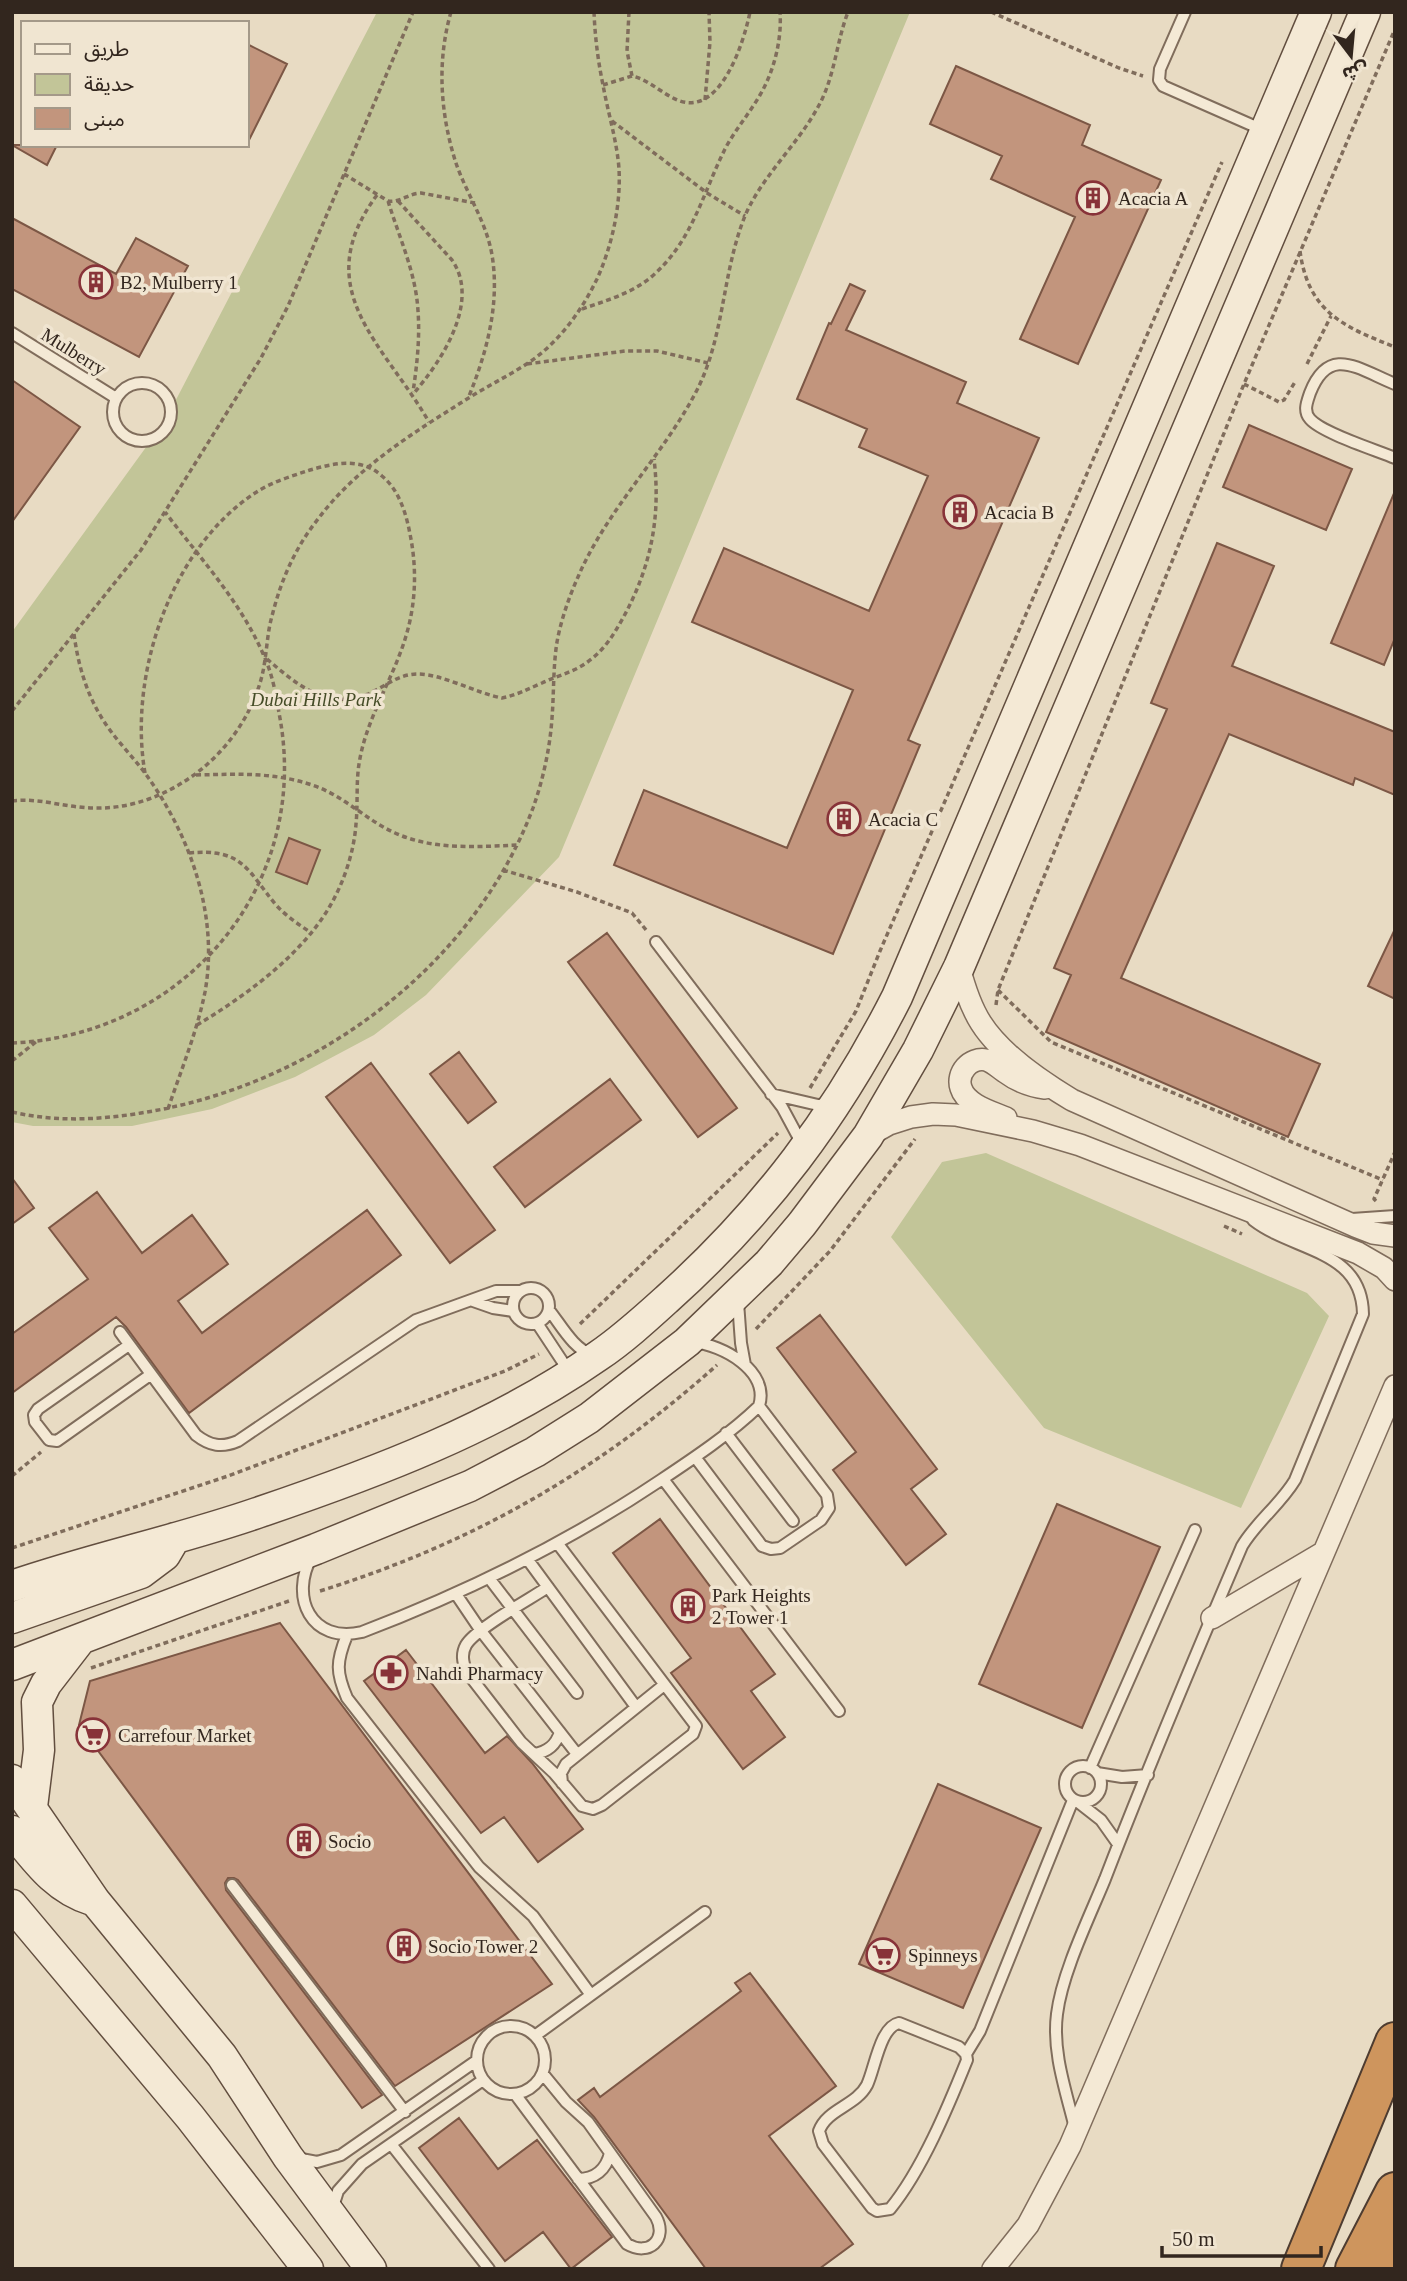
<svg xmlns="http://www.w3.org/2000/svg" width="1407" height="2281" font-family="'Times New Roman','Noto Sans Arabic',serif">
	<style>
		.green { fill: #c2c598 }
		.building { fill: #c2957d; stroke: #7c5745; stroke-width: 2 }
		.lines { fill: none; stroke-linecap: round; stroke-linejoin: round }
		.lane-casing { stroke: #806d5c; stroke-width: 14 }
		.street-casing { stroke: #806d5c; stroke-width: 24 }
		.secondary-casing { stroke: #624e3f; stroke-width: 33 }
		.highway-casing { stroke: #4e3c30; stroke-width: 42 }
		.path { stroke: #806d5c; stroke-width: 3.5; stroke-dasharray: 5 3.5; stroke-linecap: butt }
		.lane { stroke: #f4e9d5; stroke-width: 10 }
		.street { stroke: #f4e9d5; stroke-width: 21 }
		.secondary { stroke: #f4e9d5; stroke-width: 30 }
		.highway { stroke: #ce955d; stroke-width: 38 }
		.labels { text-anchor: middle; stroke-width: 7; stroke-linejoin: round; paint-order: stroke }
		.poi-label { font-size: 19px; fill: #32261e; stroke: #f0e5d1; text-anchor: start }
		.street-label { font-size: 19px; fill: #32261e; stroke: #f0e5d1 }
		.park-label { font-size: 19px; font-style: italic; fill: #454c27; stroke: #f0e5d1 }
	</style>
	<rect width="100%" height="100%" fill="#e8dbc3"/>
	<path class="green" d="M377,12H910L559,857L426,995L374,1035L295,1077L212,1109L132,1126H33L12,1122V632L165,421Z
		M986,1153L1307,1293L1329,1316L1241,1508L1044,1428L891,1237L942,1162Z"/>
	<path class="building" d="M247,44L287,64L247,144Z
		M956,66L1090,125L1082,145L1161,180L1078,364L1020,339L1075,217L991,179L1002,156L930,124Z
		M12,145H57L47,165Z
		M12,218L116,274L136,238L188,266L139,357L12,289Z
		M850,284L865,291L846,330L966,382L957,403L1039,438L908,740L920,745L833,954L614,865L644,790L787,848L853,690L692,622L724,548L869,611L928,476L859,447L867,429L797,399L829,323L831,324Z
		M12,380L80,427L12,522Z
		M1249,425L1352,469L1326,530L1223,487Z
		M1395,491V638L1384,665L1331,643Z
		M1217,543L1274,566L1232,666L1395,732V795L1355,778L1353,785L1229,734L1121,978L1320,1064L1288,1137L1046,1032L1071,975L1054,968L1167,709L1151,703Z
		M289,838L320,850L307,884L276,872Z
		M1395,929V999L1368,986Z
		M607,933L737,1108L698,1137L568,962Z
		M459,1052L496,1102L468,1123L430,1074Z
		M371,1063L495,1230L450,1263L326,1097Z
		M610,1079L641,1120L525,1207L494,1167Z
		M12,1178L34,1208L12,1224Z
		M97,1192L142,1253L192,1215L228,1264L178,1301L202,1333L367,1210L401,1255L189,1413L126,1327L116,1317L12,1393V1334L88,1279L49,1228Z
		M820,1315L937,1469L911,1489L946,1534L906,1565L833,1470L856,1452L777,1348Z
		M1057,1504L1160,1547L1082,1728L979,1684Z
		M660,1519L775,1674L751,1691L785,1737L743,1769L671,1673L691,1658L613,1553Z
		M280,1623L552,1984L395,2086L238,1880L234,1878H228L225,1883L226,1890L382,2095L362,2108L79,1725L90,1681Z
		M406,1650L485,1753L507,1736L532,1763L583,1829L538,1862L504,1817L481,1833L364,1681Z
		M938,1784L1041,1828L963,2008L859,1964Z
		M750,1973L836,2086L769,2136L853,2244L819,2269H706L594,2117L578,2100L594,2088L600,2097L741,1991L735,1983Z
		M459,2118L498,2169L537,2140L612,2237L571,2269L543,2232L505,2261L419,2148Z"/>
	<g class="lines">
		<defs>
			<path id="lane" d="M1185,12L1160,69L1159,80L1163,86L1263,130
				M12,333L116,398
				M113 412a29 29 0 1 1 58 0a29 29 0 1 1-58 0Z
				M1395,384C1358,369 1329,344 1310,393C1307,402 1303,411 1310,419C1322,433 1376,450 1395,458
				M656,942L782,1107L803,1146
				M771,1094L818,1105L830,1104
				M1352,1219L1395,1216
				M513 1306a18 18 0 1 1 36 0a18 18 0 1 1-36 0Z
				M473,1301L493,1308L513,1311
				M738,1302L741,1343L745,1365
				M549,1310C561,1325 574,1350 593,1355
				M537,1323L570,1373
				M120,1332L196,1435C210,1446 222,1448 238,1441L416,1320L496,1291H520
				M129,1345L38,1409L34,1415L35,1422L49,1440L57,1441L150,1375
				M726,1433L793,1521
				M695,1457L762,1546L771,1549L780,1548L821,1520L829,1508L827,1495L759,1406
				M663,1479L839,1711
				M312,1556C289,1597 311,1644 362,1632C467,1592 567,1543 661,1480C694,1458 730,1434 759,1406C770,1371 723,1345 693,1342
				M528,1560L636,1707
				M489,1578L577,1693
				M548,1587C530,1599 475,1629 466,1645C461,1654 463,1662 466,1671L521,1742L554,1773L582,1806L593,1809L602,1805L693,1734L696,1726L558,1544
				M456,1594L481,1631L577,1754
				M347,1635C336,1662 336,1672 347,1698L479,1867L533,1916L591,1995
				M534,1754C548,1752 556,1745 560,1732
				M1065 1784a18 18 0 1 1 36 0a18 18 0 1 1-36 0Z
				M1090,1768L1195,1530
				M1097,1773L1122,1777L1148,1775
				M562,1783L561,1773L566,1764L664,1685
				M1078,1802L1101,1820L1118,1844
				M232,1885L405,2112
				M899,2023L959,2047L966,2054L967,2060C948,2107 922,2170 890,2209L877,2211L872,2208L823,2144L819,2131C827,2109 856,2106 867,2085C875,2068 880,2027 899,2023Z
				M477 2060a34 34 0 1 1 68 0a34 34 0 1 1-68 0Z
				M536,2035L705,1912
				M966,2054L980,2031L1073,1800
				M515,2094L627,2244C649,2257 668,2239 656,2217L588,2122L566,2102L543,2074
				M1075,2128C1066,2091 1052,2052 1057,2014C1062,1973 1089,1918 1105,1879C1148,1767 1195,1656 1242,1546C1257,1521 1280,1505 1295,1480L1363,1314C1362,1249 1294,1252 1253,1220
				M391,2144L489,2269
				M296,2158L317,2162L341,2155L476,2061
				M578,2179C595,2179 606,2170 610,2153
				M332,2210L338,2191L362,2164L483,2080"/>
			<path id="street" d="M959,967C964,986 970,1006 981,1023C1000,1053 1042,1082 1072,1100L1355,1226L1373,1233L1395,1236
				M1006,1118C992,1112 966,1105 961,1088C956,1073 970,1057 986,1060C993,1062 999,1068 1005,1072C1017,1081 1030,1086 1045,1088
				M868,1136L889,1124L911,1117L933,1114L956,1115L1033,1131L1080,1145L1358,1253L1384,1268L1395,1280
				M1212,1618L1324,1552
				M993,2269L1028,2225L1070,2146L1395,1386"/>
			<path id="secondary" d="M12,1586C93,1558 176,1541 257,1513C375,1473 495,1428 598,1356C622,1340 645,1319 667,1299C765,1211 837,1115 897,997L1316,12
				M12,1618L141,1573L165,1555L175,1538
				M12,1665L316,1549L470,1486L535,1452L589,1418L687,1342L769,1263L802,1224L868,1136L918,1050L959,967L1365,12
				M12,1780L95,1901L222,2056L288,2157L371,2269
				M32,1807L39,1750L37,1702L46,1684L80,1640
				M12,1831C35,1859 55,1889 92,1900
				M12,1905L190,2117L308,2269"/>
			<path id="highway" d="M1301,2269L1395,2042
				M1355,2269L1395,2192
				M1388,2269L1395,2253"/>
		</defs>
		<use href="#lane" class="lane-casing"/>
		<use href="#street" class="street-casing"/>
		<use href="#secondary" class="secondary-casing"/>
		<use href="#highway" class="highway-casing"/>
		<path class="path" d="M451,12C437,60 440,112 455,160C465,192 486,220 492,255C500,303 487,352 469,396
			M629,12L627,51L632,76
			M991,12L1119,68L1143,76
			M603,85L632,76C650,80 663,95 680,101C721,115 744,42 750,12
			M705,100L710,42L709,12
			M612,121L707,193L745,216
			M344,174L388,201C400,203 409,193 421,193L475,203
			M377,195C307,289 384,344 429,422
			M388,201C399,237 416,273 418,311C420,338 417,365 413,392
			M398,201L452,260C481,302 441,362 413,394
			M1300,251C1308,312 1344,327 1395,347
			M582,309C605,301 630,294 650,278C692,243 702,195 725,149C735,130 749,114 760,95C774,71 782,40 780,12
			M527,364L625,351H657L708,363
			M1307,364L1331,316
			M1244,384L1279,402L1284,400L1295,382
			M74,634C78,665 87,696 105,723C117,741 132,756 145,773C190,835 219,915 205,992C197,1032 181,1070 168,1109
			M267,659C296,684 327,711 368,694C386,686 398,674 418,674C442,674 476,693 502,698C517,695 528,689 542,683C558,675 576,672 590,660C605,649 614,634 623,618C651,567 661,517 654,459
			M12,711L141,550L261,358L288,306L413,12
			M145,773C128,676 170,549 255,493C271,482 292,476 310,470C335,463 361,457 382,476C399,490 406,513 410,534C417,568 416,603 406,636C393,680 366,718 359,764C356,783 358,804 356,824C354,852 344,882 330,906C301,956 245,996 197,1025
			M196,775C236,774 274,772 312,785C343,795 366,820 395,833C432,850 477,847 517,845
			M12,801C36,798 57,805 79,807C120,812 158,800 191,777C223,755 249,720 260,683C267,661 266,637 272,616C281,580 295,548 318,519C356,468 413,433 467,399C486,387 506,377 525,365C557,345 581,312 597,279C612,246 621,205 619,169C617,141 608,113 603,85C598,61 595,37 594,12
			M189,853C243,848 247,870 276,905C286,916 298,924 310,932
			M503,870L577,892L632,913L647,931
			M998,990L1051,1042L1383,1180
			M996,1005L998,990L1244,384L1395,29
			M12,1043C185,1036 313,884 279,713C276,694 272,673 264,656C241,602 200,558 165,512
			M12,1061L37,1041
			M810,1088L856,1011L880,951L1222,162
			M12,1112C56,1122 98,1120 141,1113C310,1087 472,970 533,808C543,780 550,748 552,718C554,693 553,667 557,642C561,620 569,597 578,577C607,509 663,456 697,390C724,337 722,277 743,221C758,180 797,146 818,107C835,77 836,43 848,12
			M1376,1201L1374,1199L1395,1152
			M1224,1226L1242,1234
			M580,1324L778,1133
			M756,1329L830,1251L915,1139
			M12,1476L41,1452
			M12,1548L228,1476L505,1371L539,1354
			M320,1591C473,1543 597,1472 717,1365
			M91,1668L289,1601"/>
		<use href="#lane" class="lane"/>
		<use href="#street" class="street"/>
		<use href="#secondary" class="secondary"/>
		<use href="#highway" class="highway"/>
	</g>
	<defs>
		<symbol id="building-ring" viewBox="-11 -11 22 22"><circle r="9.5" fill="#f0e5d1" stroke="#883339" stroke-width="1.5"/><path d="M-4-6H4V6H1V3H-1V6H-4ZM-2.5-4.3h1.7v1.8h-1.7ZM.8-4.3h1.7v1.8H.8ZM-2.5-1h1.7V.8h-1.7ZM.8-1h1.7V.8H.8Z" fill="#883339"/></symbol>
		<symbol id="pharmacy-ring" viewBox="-11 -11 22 22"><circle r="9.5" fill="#f0e5d1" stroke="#883339" stroke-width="1.5"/><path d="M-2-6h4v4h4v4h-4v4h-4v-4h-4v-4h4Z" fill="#883339"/></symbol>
		<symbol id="supermarket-ring" viewBox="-11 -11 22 22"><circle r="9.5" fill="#f0e5d1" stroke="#883339" stroke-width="1.5"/><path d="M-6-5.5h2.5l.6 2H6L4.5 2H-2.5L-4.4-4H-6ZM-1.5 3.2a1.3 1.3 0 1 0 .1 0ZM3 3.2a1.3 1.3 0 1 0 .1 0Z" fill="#883339"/></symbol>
	</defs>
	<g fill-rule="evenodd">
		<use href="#building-ring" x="1074" y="179" width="38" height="38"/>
		<use href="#building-ring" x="77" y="263" width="38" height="38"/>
		<use href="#building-ring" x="941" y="493" width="38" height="38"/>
		<use href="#building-ring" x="825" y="800" width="38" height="38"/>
		<use href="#building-ring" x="669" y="1587" width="38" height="38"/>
		<use href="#pharmacy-ring" x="372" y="1654" width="38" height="38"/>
		<use href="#supermarket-ring" x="74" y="1716" width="38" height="38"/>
		<use href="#building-ring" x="285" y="1822" width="38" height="38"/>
		<use href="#building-ring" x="385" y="1927" width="38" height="38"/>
		<use href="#supermarket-ring" x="864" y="1936" width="38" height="38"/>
	</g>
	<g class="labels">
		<g class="poi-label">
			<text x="1118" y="205">Acacia A</text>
			<text x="120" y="289">B2, Mulberry 1</text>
			<text x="984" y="519">Acacia B</text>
			<text x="868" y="826">Acacia C</text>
			<text x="712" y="1602">Park Heights<tspan x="712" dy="22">2 Tower 1</tspan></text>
			<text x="416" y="1680">Nahdi Pharmacy</text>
			<text x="118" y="1742">Carrefour Market</text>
			<text x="328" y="1848">Socio</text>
			<text x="428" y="1953">Socio Tower 2</text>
			<text x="908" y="1962">Spinneys</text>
		</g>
		<g class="street-label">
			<text transform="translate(74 351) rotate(32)" y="7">Mulberry</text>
		</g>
		<g class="park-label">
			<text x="316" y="706">Dubai Hills Park</text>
		</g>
	</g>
	<rect width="1407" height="2281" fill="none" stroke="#32261e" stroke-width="28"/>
	<rect x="21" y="21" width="228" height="126" fill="#f0e5d1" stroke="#a49989" stroke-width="2"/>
	<rect x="35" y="44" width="35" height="10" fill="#f4e9d5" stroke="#a49989" stroke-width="2"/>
	<text x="84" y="56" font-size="21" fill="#32261e">طريق</text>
	<rect x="35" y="74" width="35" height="21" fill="#c2c598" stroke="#a49989" stroke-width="2"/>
	<text x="84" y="91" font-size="21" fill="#32261e">حديقة</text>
	<rect x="35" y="108" width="35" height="21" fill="#c2957d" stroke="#a49989" stroke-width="2"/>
	<text x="84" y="126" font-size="21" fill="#32261e">مبنى</text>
	<g transform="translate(1351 56) rotate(164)" stroke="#f0e5d1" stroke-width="5" paint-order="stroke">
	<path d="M0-5L12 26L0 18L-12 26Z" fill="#32261e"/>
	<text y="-10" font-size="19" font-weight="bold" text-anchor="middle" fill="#32261e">ش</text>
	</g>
	<path d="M1162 2246v10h159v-10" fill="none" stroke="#32261e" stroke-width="3.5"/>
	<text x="1172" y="2246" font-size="21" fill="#32261e" stroke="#f0e5d1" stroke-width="5" paint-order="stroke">50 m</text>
</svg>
